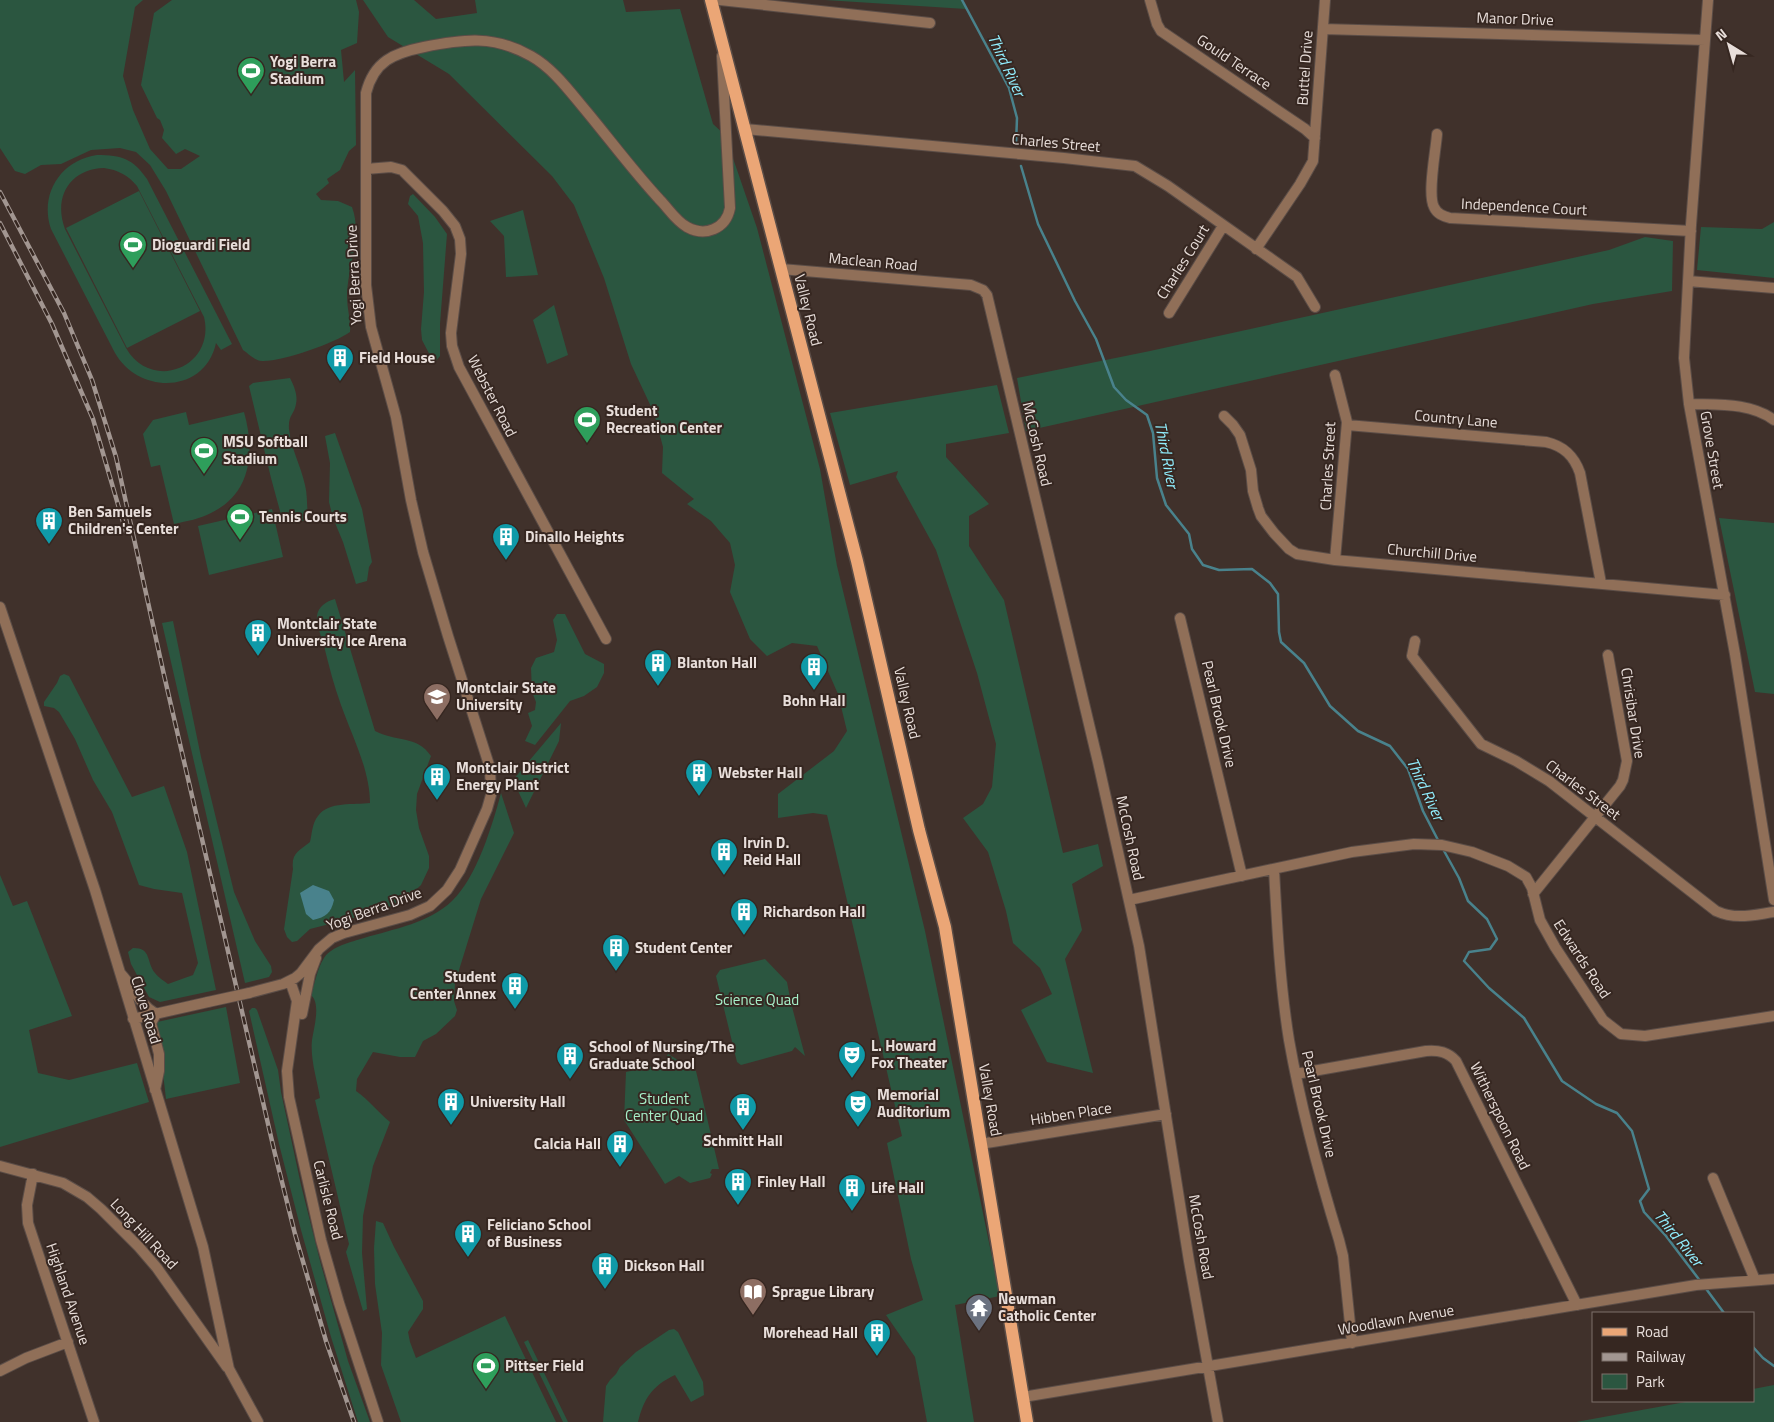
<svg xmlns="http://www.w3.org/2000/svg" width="1774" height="1422" font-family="'Titillium Web',sans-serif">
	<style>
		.green { fill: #2b5640; fill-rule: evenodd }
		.water { fill: #49828c }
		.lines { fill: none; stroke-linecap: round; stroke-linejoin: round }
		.stream { stroke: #49828c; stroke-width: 2.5 }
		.minor-casing { stroke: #5b4d47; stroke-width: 12 }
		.major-casing { stroke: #5b4d47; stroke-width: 15 }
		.minor { stroke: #906f58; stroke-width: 10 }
		.major { stroke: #eba676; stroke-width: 12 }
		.rail-casing { stroke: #a29691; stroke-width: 4.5 }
		.rail { stroke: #362721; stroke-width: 2.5; stroke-dasharray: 8; stroke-linecap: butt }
		.minor-bridge-casing { stroke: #5b4d47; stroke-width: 12; stroke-linecap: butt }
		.minor-bridge { stroke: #906f58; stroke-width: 10 }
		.labels { text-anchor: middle; stroke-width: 4; stroke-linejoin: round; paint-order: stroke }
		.street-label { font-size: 15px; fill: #e8deda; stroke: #362721 }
		.poi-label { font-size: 15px; font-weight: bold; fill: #e8deda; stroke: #362721; text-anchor: start }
		.park-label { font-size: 15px; fill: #a7f0c9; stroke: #362721 }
		.water-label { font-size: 16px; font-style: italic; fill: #91eefe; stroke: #362721 }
	</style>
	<rect width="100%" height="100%" fill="#40312b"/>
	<path class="green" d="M0,0H143L135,7L123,76L133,110L150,149L168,169H181L200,156L185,149L176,154L162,138L164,130L160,120L157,118L141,85L154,13L172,0H356L359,12L357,43L341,50L344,82L355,70L356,145L349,151L340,170L327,179L329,183L316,194L321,200L338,201L352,207C363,237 347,267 347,297C347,309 351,320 350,332C335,343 281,362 262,361C255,361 249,354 243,350L166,191L150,165L136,152L120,148L91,150L61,164L41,165L25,174L15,171L0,148Z
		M363,0H414L436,19L477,13L475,0H623L626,12L680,9L713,124L725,135L757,228L820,469L837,566L925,931L1000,1296L955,1305L974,1422H927L915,1357L886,1315L923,1300L911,1259L887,1143L902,1136L827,815L813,813L778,818V794L834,751L847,731L838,694L817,646L792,643L767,656L750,639L730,592L735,565L730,543L711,521L687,504L694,499L662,473L663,447L654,413L631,364L604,278L574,205L552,176L449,74L388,37Z
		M825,0H962L966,9Z
		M97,155C122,155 133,159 147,179L232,344L221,350L216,343C205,394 139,395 115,353L51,229C39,194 61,160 97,155ZM104,168C118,170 128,175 137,186L204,317C216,367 152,393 126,348L65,229C53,197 70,169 104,168Z
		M139,191L200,311L127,348L66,228Z
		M413,194L435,217L447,234L440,324V356L434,363L422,340L421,329L424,292L423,243L418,216L408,204L410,196Z
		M523,210L538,275L506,277L504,236L490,221Z
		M1774,222V278L1697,270L1701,227L1762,229Z
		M1645,237L1673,241L1672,291L1593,304L1026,431L1017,378L1150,351L1609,250Z
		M554,305L568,355L547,364L533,320Z
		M290,378C294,386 298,395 296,404C294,415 288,415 289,429C291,449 301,466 305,485C308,496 306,508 309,519L293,524L283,522L271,478L249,386L253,383Z
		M997,385L1009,433L946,444V457L989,504L969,516V546L1004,600L1063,853L1098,844L1103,866L1072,884L1082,930L1065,959L1093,1073L1047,1062L1021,1010L1052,994L1040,968L1013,943L1006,911L988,852L963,818L983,804L992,787L996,744L977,673L936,550L896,477L898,471L850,485L830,413Z
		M186,412L189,425L244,412C255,451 252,493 211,513C200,519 187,521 174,524L160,465L151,467L143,434L153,420Z
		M335,433L362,509L372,562L369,567L367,581L356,584L343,542L333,518L329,502L330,463L325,436Z
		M272,509L283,557L209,575L198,526Z
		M1719,518L1774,523V694L1755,692Z
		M335,599L375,731C395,742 417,735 431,756L417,794L416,810L419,828L429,856V868L421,885L403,902L365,915L310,929L297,941L292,942L287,937L284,929L293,869C291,853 299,851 310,842C312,834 312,823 318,816C328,801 355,805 370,803C370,770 352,736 341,705C334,686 329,666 324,646C322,638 316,625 317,616C318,607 326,601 335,599Z
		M557,614H565L585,654L604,664V673L597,687L584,696L570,701L535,745L525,741L532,726L528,713L535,710L536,702L532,692L531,668L536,658L554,652L557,640L553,620Z
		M173,621L201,757L234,892L255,941L271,966L272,972L269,977L245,983L162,623Z
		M64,674L69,676L132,797L164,786L187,852L216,990L160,1002L149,997L131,964L128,952L133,948C152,948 146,962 155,973C158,977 164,981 168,984L193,975L198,963L182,893L154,889L139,885L112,812L93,780L75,739L59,712L54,708L44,706V702L57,683L60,676Z
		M561,723L559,741L526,808L513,780Z
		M501,793L514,833L481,899L455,983L454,1001L457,1010L455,1016L436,1034L423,1041L415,1057H400L373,1052L357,1079L356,1091C369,1100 378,1112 390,1122L373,1166L363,1216L362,1253L367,1309L363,1311L346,1252L349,1244L315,1100L320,1098C317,1079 310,1059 312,1040C314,1027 321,1004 311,995C315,983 317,969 324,958C332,946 351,942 364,938C394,929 429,923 452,901C477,877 492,826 501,793Z
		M0,875L13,906L27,901L72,1016L29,1030L38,1073L69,1080L137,1063L149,1102L0,1147Z
		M765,959L787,982L791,1003L805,1056L795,1047L792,1051L741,1065L737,1062L716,976L720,970Z
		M226,1007L240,1083L166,1099L157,1022Z
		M252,1008H255L257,1010L278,1070L281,1092L301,1185L320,1261L348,1361L370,1422H358L331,1337L301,1230L279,1144L249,1011Z
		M668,1054L696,1071L719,1169H712L710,1173L712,1174L710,1178L690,1183L679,1176L665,1184L624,1120L626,1072L663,1064Z
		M376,1221L383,1223L394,1247L423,1301V1309L408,1332L410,1342L416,1358L505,1316L556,1422H401L381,1365L382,1333L375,1284L374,1248Z
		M674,1329L678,1332L703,1382L704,1395L691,1402L675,1375C652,1386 644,1398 638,1422H603L606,1386L610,1380L616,1374L620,1367L636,1352L669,1330Z
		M528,1340L568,1422H563L524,1342Z
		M1774,1385V1422H1576L1691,1401H1753V1389Z"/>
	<path class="water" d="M313,885L329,891L334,900C331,913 326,917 313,920L306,914L300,893Z"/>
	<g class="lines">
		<path class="stream" d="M962,0L1009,88L1017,118L1016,144
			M1021,166L1038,224L1075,301L1096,339L1114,387L1126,400L1147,415L1153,433L1157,478L1166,505L1189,534L1192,549L1203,565L1219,570L1252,569L1270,583L1278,594L1279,632L1281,642L1304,663L1330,706L1358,731L1390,746L1408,769L1423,811L1439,842
			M1443,849L1459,878L1468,901L1487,919L1497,939L1490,949L1469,952L1464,961L1489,988L1524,1018L1562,1081L1596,1104L1617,1113L1632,1131L1649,1189L1640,1201L1644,1212L1666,1236L1701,1282
			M1704,1286L1724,1313
			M1753,1347L1763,1358L1774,1366"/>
		<defs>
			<path id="minor" d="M720,0L930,23
				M1150,0L1157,24L1161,31L1305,129L1315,138
				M1708,0L1691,225L1684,358L1689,404L1735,654L1774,900
				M1323,29L1705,40
				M745,129L1064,158L1135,166L1168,186L1297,277L1315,307
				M1437,134C1436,150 1427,194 1434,207C1437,214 1443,216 1450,218L1691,231
				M366,169L391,167L402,170L443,211L455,226L460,239L461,254L451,333L452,346L459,367L606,639
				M1256,249L1300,184L1313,161L1325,0
				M781,269L971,285L983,290L987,295L1098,762L1139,946L1189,1261L1218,1422
				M1688,281L1774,288
				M1169,313L1223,226
				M1335,375L1347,422L1335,560
				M1689,404C1717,405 1750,402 1774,420
				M1224,416L1233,425L1240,435L1251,470L1253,491L1258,508L1261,516L1274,533L1289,549L1297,554L1335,560L1725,595
				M1347,425L1546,442C1564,446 1574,456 1580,473L1601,583
				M0,607L95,890L203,1247L229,1369L258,1422
				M1180,618L1242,876
				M1415,641L1412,656L1481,744L1516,761L1549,781L1716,911C1736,920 1753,915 1774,912
				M1274,869C1277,926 1280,984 1289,1040C1301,1108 1319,1175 1339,1240L1343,1256L1352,1343
				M1533,894L1620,786L1623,780L1627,761L1608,655
				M1129,900L1352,852L1414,844L1442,845L1472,852L1508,866L1526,877L1532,888L1540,920L1555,947L1603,1020L1621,1034L1645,1036L1774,1016
				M121,974C134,988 139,1004 156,1014L151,1023L159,1054V1071L155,1090
				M290,981L297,1001L287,1071L289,1097L321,1240L339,1303L378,1422
				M249,993L283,984L295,978L301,973L319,949L332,938L344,933L410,915L430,906L447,890L460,870L487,809L491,795L490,768L448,636L423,552L411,500L396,417L371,327L366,285V93C374,61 394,53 424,47C464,39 494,35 531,56C554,69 570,92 587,112C611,141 634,172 660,200C668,208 676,221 687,227C705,237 726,229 730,208L722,56
				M302,1014L310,974L316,958
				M133,1019L208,1002
				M1296,1074L1426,1051C1439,1050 1448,1052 1456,1061L1577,1305
				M980,1144L1166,1114
				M0,1166L63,1183L87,1197L101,1209L139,1247L157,1268L227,1367
				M33,1174L27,1205L28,1223L94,1422
				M1713,1178L1755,1280
				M0,1371L26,1358L68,1342
				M1023,1397L1696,1285L1774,1279"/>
			<path id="major" d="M711,0L857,561L919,830L945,927L1027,1422"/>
		</defs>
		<use href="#minor" class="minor-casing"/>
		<use href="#major" class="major-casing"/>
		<use href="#minor" class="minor"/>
		<use href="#major" class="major"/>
		<defs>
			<path id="rail" d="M0,192L64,313L92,380L116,457L164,675L275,1154L295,1234L326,1341L354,1422
				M0,223L52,324L93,419L126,532"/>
		</defs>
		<use href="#rail" class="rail-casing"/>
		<use href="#rail" class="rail"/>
		<defs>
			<path id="minor-bridge" d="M208,1002L249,993"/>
		</defs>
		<use href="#minor-bridge" class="minor-bridge-casing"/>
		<use href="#minor-bridge" class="minor-bridge"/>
	</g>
	<defs>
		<symbol id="stadium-pin" viewBox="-11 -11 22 30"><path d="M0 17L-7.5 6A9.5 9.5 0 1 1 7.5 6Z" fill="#2e9e5b" stroke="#362721"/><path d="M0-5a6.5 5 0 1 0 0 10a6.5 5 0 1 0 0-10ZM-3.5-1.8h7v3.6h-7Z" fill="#fff"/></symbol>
		<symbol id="building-pin" viewBox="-11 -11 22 30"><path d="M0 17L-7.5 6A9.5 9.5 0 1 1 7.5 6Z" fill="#0f9aa8" stroke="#362721"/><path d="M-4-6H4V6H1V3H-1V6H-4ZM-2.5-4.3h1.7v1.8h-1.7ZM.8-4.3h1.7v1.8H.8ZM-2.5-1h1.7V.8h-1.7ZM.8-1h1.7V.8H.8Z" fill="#fff"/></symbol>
		<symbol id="university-pin" viewBox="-11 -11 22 30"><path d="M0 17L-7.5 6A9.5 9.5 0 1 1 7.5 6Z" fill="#8d6e63" stroke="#362721"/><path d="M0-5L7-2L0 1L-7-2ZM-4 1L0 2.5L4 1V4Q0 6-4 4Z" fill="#fff"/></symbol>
		<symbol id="theatre-pin" viewBox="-11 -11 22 30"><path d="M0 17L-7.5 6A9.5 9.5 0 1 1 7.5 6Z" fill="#0f9aa8" stroke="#362721"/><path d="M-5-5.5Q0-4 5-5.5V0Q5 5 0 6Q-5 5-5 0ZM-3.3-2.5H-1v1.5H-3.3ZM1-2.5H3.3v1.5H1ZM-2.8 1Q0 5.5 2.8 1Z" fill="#fff"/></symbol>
		<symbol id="library-pin" viewBox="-11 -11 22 30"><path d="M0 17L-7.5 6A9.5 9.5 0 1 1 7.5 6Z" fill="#8d6e63" stroke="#362721"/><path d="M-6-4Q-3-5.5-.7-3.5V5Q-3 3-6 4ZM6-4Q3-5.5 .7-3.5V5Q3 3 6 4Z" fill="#fff"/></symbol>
		<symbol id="temple-pin" viewBox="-11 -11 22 30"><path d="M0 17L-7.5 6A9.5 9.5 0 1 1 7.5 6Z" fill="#6b7280" stroke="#362721"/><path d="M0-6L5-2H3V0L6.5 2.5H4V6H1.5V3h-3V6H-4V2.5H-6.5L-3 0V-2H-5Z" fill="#fff"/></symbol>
	</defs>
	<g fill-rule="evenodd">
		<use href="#stadium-pin" x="235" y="55" width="32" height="43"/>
		<use href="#stadium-pin" x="117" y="229" width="32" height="43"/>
		<use href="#building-pin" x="324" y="342" width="32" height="43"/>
		<use href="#stadium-pin" x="571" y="404" width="32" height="43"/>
		<use href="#stadium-pin" x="188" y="435" width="32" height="43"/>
		<use href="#stadium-pin" x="224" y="501" width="32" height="43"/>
		<use href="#building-pin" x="33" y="505" width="32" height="43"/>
		<use href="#building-pin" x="490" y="521" width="32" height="43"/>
		<use href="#building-pin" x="242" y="617" width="32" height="43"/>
		<use href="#building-pin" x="642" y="647" width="32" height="43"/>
		<use href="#building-pin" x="798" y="651" width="32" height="43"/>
		<use href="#university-pin" x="421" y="681" width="32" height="43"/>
		<use href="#building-pin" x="683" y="757" width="32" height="43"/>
		<use href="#building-pin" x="421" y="761" width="32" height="43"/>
		<use href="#building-pin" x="708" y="836" width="32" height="43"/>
		<use href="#building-pin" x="728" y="896" width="32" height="43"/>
		<use href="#building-pin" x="600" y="932" width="32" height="43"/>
		<use href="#building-pin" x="499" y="970" width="32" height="43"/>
		<use href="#theatre-pin" x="836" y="1039" width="32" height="43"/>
		<use href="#building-pin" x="554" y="1040" width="32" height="43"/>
		<use href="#building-pin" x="435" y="1086" width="32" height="43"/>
		<use href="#theatre-pin" x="842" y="1088" width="32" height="43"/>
		<use href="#building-pin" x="727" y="1091" width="32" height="43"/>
		<use href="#building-pin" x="604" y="1128" width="32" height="43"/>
		<use href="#building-pin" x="722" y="1166" width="32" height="43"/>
		<use href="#building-pin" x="836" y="1172" width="32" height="43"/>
		<use href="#building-pin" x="452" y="1218" width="32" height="43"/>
		<use href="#building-pin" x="589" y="1250" width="32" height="43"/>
		<use href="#library-pin" x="737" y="1276" width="32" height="43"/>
		<use href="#temple-pin" x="963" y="1292" width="32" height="43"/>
		<use href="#building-pin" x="861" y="1317" width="32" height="43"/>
		<use href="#stadium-pin" x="470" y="1350" width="32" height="43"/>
	</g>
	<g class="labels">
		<g class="street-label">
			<text transform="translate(1515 19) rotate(2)" y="5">Manor Drive</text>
			<text transform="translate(1234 62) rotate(34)" y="5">Gould Terrace</text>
			<text transform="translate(1305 68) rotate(-86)" y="5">Buttel Drive</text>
			<text transform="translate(1056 143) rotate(5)" y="5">Charles Street</text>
			<text transform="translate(1524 207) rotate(3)" y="5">Independence Court</text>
			<text transform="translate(873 262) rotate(5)" y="5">Maclean Road</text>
			<text transform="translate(1183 262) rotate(-58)" y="5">Charles Court</text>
			<text transform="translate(354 275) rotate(-93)" y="5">Yogi Berra Drive</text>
			<text transform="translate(808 310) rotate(76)" y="5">Valley Road</text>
			<text transform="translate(492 396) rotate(63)" y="5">Webster Road</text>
			<text transform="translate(1456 419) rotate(5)" y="5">Country Lane</text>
			<text transform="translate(1037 444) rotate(77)" y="5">McCosh Road</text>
			<text transform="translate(1712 450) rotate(80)" y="5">Grove Street</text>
			<text transform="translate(1328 466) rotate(-87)" y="5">Charles Street</text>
			<text transform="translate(1432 553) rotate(5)" y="5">Churchill Drive</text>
			<text transform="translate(907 703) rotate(77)" y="5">Valley Road</text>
			<text transform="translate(1633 713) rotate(81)" y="5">Chrisibar Drive</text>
			<text transform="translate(1219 714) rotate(77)" y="5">Pearl Brook Drive</text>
			<text transform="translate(1583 790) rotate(37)" y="5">Charles Street</text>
			<text transform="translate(1130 838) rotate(78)" y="5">McCosh Road</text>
			<text transform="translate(374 909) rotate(-20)" y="5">Yogi Berra Drive</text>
			<text transform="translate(1582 959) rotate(57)" y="5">Edwards Road</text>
			<text transform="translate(146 1010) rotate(73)" y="5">Clove Road</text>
			<text transform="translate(990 1100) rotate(80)" y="5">Valley Road</text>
			<text transform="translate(1319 1104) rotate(77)" y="5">Pearl Brook Drive</text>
			<text transform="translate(1071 1114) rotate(-9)" y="5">Hibben Place</text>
			<text transform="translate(1500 1116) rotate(64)" y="5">Witherspoon Road</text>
			<text transform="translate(328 1200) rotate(76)" y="5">Carlisle Road</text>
			<text transform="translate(144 1234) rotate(47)" y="5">Long Hill Road</text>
			<text transform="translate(1201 1237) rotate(80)" y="5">McCosh Road</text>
			<text transform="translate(68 1294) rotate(71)" y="5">Highland Avenue</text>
			<text transform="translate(1396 1320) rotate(-10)" y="5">Woodlawn Avenue</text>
		</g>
		<g class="poi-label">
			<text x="270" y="67">Yogi Berra<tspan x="270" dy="17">Stadium</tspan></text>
			<text x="152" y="250">Dioguardi Field</text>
			<text x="359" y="363">Field House</text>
			<text x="606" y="416">Student<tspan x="606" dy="17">Recreation Center</tspan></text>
			<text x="223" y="447">MSU Softball<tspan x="223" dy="17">Stadium</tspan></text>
			<text x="68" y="517">Ben Samuels<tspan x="68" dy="17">Children's Center</tspan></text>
			<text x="259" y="522">Tennis Courts</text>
			<text x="525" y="542">Dinallo Heights</text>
			<text x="277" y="629">Montclair State<tspan x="277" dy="17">University Ice Arena</tspan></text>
			<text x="677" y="668">Blanton Hall</text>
			<text x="456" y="693">Montclair State<tspan x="456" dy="17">University</tspan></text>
			<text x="814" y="706" text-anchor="middle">Bohn Hall</text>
			<text x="456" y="773">Montclair District<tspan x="456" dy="17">Energy Plant</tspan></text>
			<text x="718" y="778">Webster Hall</text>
			<text x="743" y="848">Irvin D.<tspan x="743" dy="17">Reid Hall</tspan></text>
			<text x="763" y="917">Richardson Hall</text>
			<text x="635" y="953">Student Center</text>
			<text x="496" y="982" text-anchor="end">Student<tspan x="496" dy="17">Center Annex</tspan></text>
			<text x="871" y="1051">L. Howard<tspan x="871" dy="17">Fox Theater</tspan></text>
			<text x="589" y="1052">School of Nursing/The<tspan x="589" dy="17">Graduate School</tspan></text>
			<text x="877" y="1100">Memorial<tspan x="877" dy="17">Auditorium</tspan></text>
			<text x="470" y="1107">University Hall</text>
			<text x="743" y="1146" text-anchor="middle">Schmitt Hall</text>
			<text x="601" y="1149" text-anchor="end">Calcia Hall</text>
			<text x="757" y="1187">Finley Hall</text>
			<text x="871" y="1193">Life Hall</text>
			<text x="487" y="1230">Feliciano School<tspan x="487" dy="17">of Business</tspan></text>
			<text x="624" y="1271">Dickson Hall</text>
			<text x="772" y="1297">Sprague Library</text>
			<text x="998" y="1304">Newman<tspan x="998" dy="17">Catholic Center</tspan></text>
			<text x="858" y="1338" text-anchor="end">Morehead Hall</text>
			<text x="505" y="1371">Pittser Field</text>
		</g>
		<g class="park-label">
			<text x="757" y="1005">Science Quad</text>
			<text x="664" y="1104">Student<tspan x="664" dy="17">Center Quad</tspan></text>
		</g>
		<g class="water-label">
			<text transform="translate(1007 65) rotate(65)" y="6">Third River</text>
			<text transform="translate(1167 455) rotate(79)" y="6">Third River</text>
			<text transform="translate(1426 789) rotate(65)" y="6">Third River</text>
			<text transform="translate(1679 1238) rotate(51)" y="6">Third River</text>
		</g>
	</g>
	<rect x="1592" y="1312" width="162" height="90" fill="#362721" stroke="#7d706b"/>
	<rect x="1602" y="1328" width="25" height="8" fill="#eba676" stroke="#7d706b"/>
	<text x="1636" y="1337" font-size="15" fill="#e8deda">Road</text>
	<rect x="1602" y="1353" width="25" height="8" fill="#a29691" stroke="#7d706b"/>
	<text x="1636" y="1362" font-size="15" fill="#e8deda">Railway</text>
	<rect x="1602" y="1374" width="25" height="15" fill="#2b5640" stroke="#7d706b"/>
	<text x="1636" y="1387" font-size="15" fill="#e8deda">Park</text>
	<g transform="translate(1729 45) rotate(323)" stroke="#362721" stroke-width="4" paint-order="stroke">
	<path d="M0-4L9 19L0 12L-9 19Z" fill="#e8deda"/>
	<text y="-8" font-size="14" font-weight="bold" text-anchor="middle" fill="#e8deda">N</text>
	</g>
</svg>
